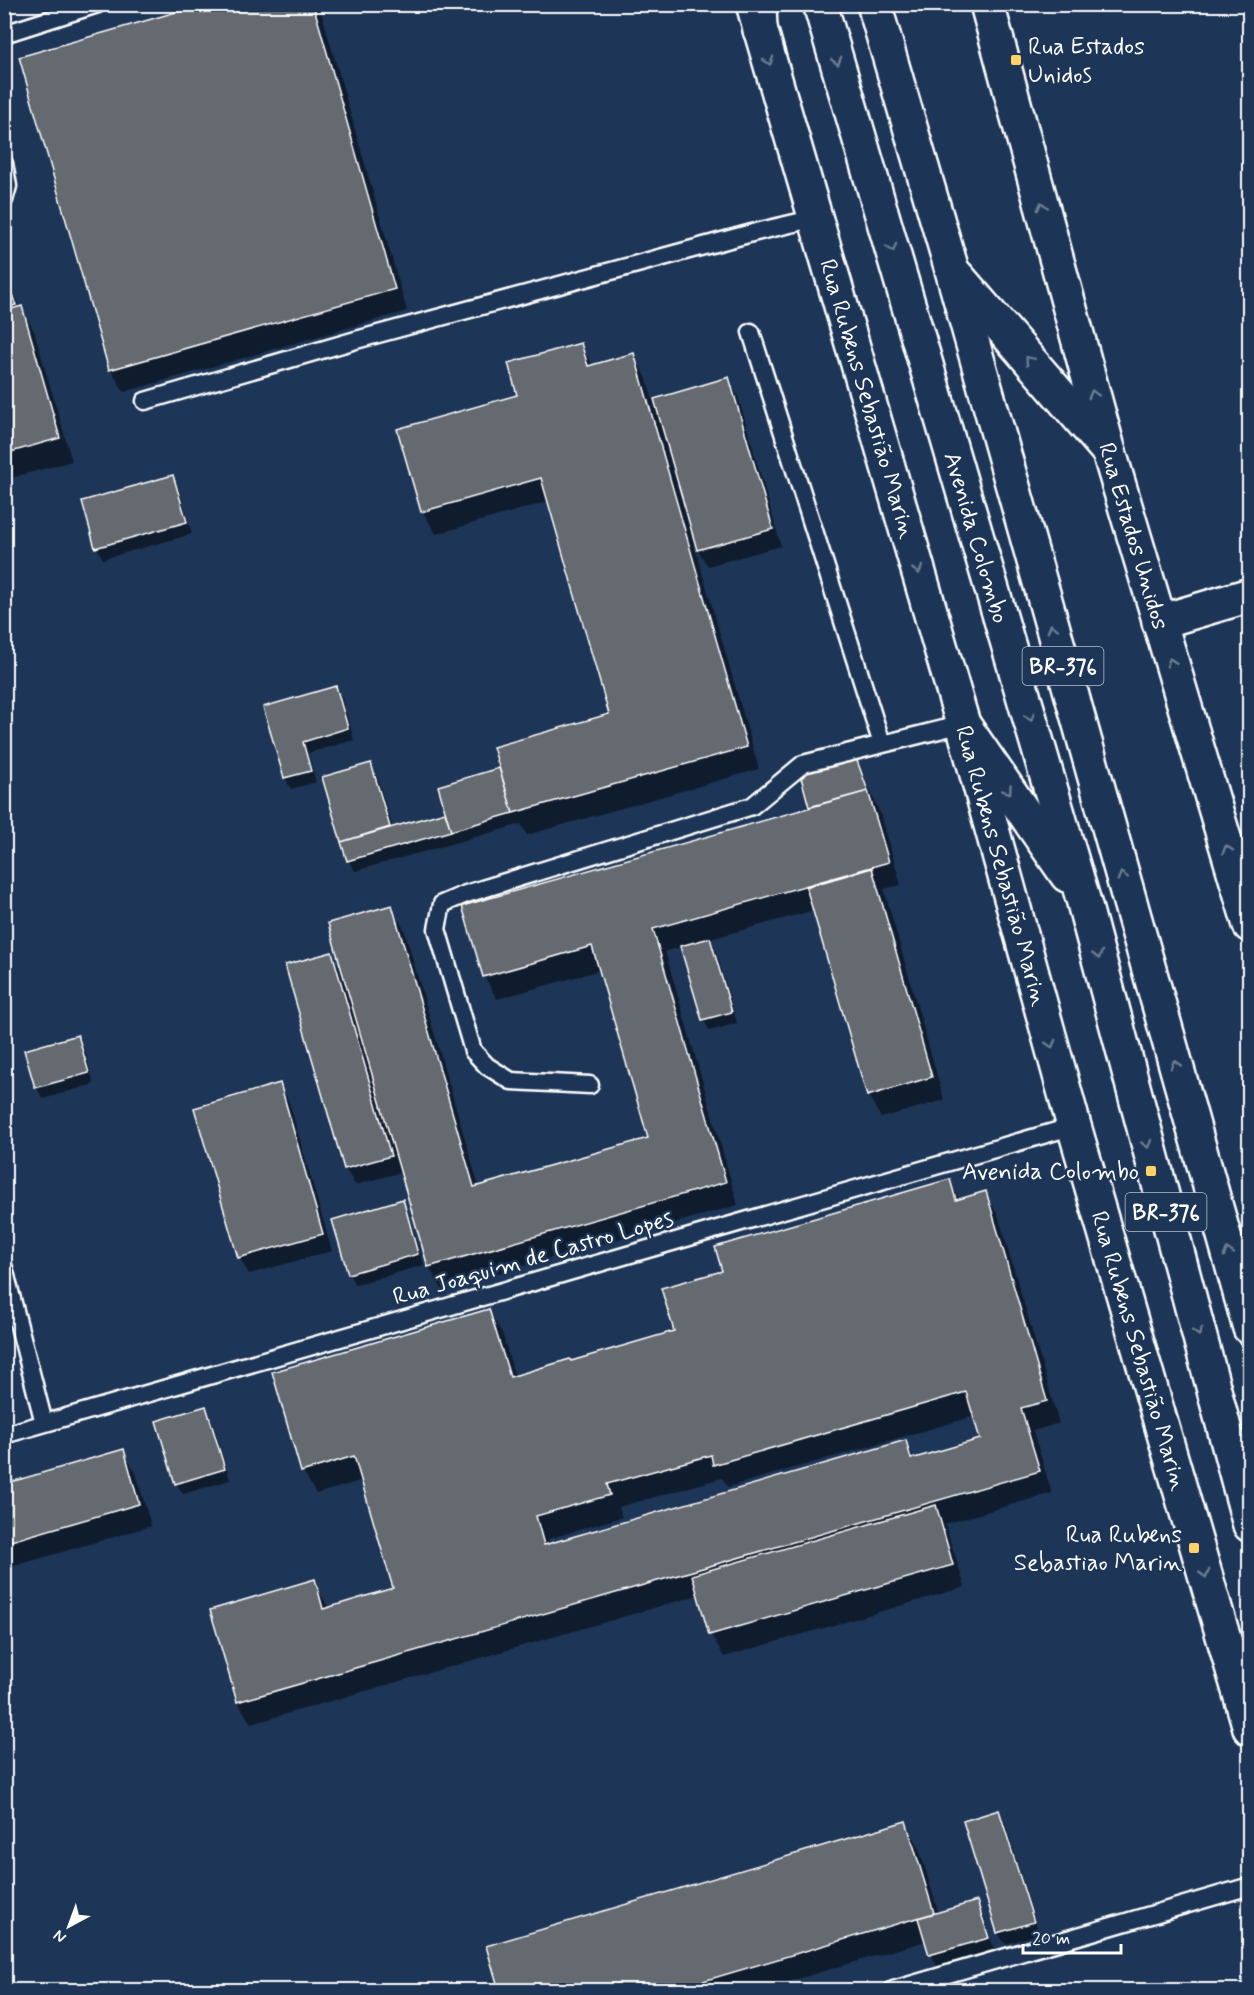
<svg xmlns="http://www.w3.org/2000/svg" width="1254" height="1995" font-family="Mynerve,sans-serif">
	<style>
		.shadow { fill: #0007; fill-rule: evenodd }
		.building { fill: #656970; stroke: #fff; stroke-width: 1.5; fill-rule: evenodd }
		.lines { fill: none; stroke-linecap: round; stroke-linejoin: round }
		.service-casing { stroke: #fff; stroke-width: 21 }
		.minor-casing { stroke: #fff; stroke-width: 38 }
		.tertiary-casing { stroke: #fff; stroke-width: 38 }
		.primary-casing { stroke: #fff; stroke-width: 38 }
		.service { stroke: #1d3557; stroke-width: 16 }
		.minor { stroke: #1d3557; stroke-width: 33 }
		.tertiary { stroke: #1d3557; stroke-width: 33 }
		.primary { stroke: #1d3557; stroke-width: 33 }
		.oneway { stroke: #6c7c92 }
		.poi-dot { fill: #ffd166; stroke: #1d3557; stroke-width: 2 }
		.labels { text-anchor: middle; stroke-width: 5; stroke-linejoin: round; paint-order: stroke }
		.shield { fill: #1d3557; stroke: #bbc2cd; stroke-width: 1.5 }
		.shield-label { font-size: 22px; font-weight: bold; fill: #fff }
		.poi-label { font-size: 24px; fill: #fff; stroke: #1d3557; text-anchor: end }
		.street-label { font-size: 24px; fill: #fff; stroke: #1d3557 }
	</style>
	<rect width="100%" height="100%" fill="#1d3557"/>
	<filter id="ink" filterUnits="userSpaceOnUse"><feTurbulence type="fractalNoise" baseFrequency=".0167" numOctaves="2"/><feDisplacementMap in="SourceGraphic" scale="12" xChannelSelector="R" yChannelSelector="G"/><feConvolveMatrix kernelMatrix="1 2 1 2 8 2 1 2 1" color-interpolation-filters="sRGB"/></filter>
	<g filter="url(#ink)">
		<path class="shadow" d="M209,4H319L407,311L124,392L111,370L21,58Z
			M4,267L20,309L21,308L34,331L72,461L4,480Z
			M580,344L593,366L633,354L646,377L653,400L728,379L738,396L781,546L708,566L694,544L759,769L527,835L521,824L355,871L348,860L324,778L371,764L377,776L393,828L447,813L499,769L503,774L611,715L550,501L436,534L423,512L399,430L519,396Z
			M172,477L179,489L192,534L103,559L97,548L84,502Z
			M336,688L342,699L354,740L308,753L316,782L291,789L285,778L265,708Z
			M854,756L881,815L901,885L884,889L944,1100L881,1118L868,1095L815,910L710,939L716,951L737,1023L710,1031L703,1019L682,947L665,951L738,1205L442,1289L429,1267L402,1172L355,1185L345,1168L331,954L344,975L391,907L404,929L479,1187L650,1139L601,970L497,999L484,976L812,808L800,771Z
			M77,1036L84,1048L94,1084L43,1099L37,1088Z
			M279,1085L289,1102L332,1251L249,1274L239,1257Z
			M949,1181L960,1200L985,1193L998,1215L1059,1423L1033,1431L1052,1493L945,1524L965,1587L724,1657L711,1634L699,1595L251,1724L238,1702L212,1611L314,1581L329,1609L395,1589L363,1480L316,1494L303,1471L489,1311L502,1333L515,1377L571,1363L676,1332L724,1272ZM975,1416L982,1441L915,1460L905,1442L550,1545L548,1539L622,1517L619,1507L722,1478L728,1487Z
			M402,1201L408,1213L424,1265L355,1285L349,1274Z
			M206,1408L212,1420L230,1480L183,1494L176,1483Z
			M123,1451L136,1473L151,1526L4,1569V1485Z
			M999,1812L1005,1823L1039,1934L1005,1944L998,1933L965,1822Z
			M905,1822L918,1845L939,1914L977,1903L983,1914L994,1949L937,1966L931,1955L926,1941L760,1990H501L488,1947Z"/>
		<path class="building" d="M204,4H313L395,289L109,370L19,57Z
			M4,273L16,305L4,308Z
			M22,306L60,438L4,454V311Z
			M581,343L588,366L634,353L747,747L513,813L493,747L609,714L541,478L421,512L397,429L517,395L508,363Z
			M729,377L773,529L697,550L654,399Z
			M173,475L187,522L95,548L82,501Z
			M336,686L348,728L303,742L311,771L284,778L263,707Z
			M855,755L868,791L809,807L799,770Z
			M371,763L390,827L341,842L322,777Z
			M499,768L513,813L451,831L438,786Z
			M868,791L889,862L653,929L726,1182L428,1267L328,923L392,905L474,1187L648,1138L592,946L483,977L462,906Z
			M445,812L451,831L347,861L341,842Z
			M872,868L932,1077L867,1096L806,887Z
			M710,938L732,1012L702,1020L680,946Z
			M332,952L391,1156L344,1169L285,965Z
			M78,1035L89,1073L35,1088L24,1050Z
			M280,1083L323,1234L238,1258L194,1108Z
			M950,1179L956,1200L986,1191L1047,1401L1021,1408L1040,1471L237,1702L210,1610L315,1579L323,1609L393,1588L354,1456L301,1472L272,1372L489,1309L510,1377L570,1359L571,1361L674,1331L661,1288L722,1271L715,1247ZM966,1392L980,1439L911,1459L906,1440L544,1545L536,1516L610,1495L607,1484L711,1455L713,1465Z
			M403,1199L418,1254L348,1274L332,1220Z
			M206,1406L225,1469L175,1484L156,1421Z
			M124,1449L139,1504L4,1543V1484Z
			M936,1505L953,1565L709,1635L692,1575Z
			M999,1810L1034,1922L997,1933L963,1821Z
			M906,1821L934,1913L673,1990H499L486,1946Z
			M977,1901L989,1938L929,1955L918,1918Z"/>
		<g class="lines">
			<defs>
				<path id="service" d="M4,34L98,4
					M4,163L8,186L4,200
					M751,332L882,744
					M145,401L356,340L752,233L816,218
					M590,1085L511,1081L487,1066L473,1051L437,929L442,904L466,894L752,806L803,764L963,724
					M4,1268L44,1423
					M4,1435L1074,1126
					M893,1990L1250,1886"/>
				<path id="minor" d="M1159,622L1250,595"/>
				<g id="tertiary">
					<path id="s1" d="M753,4L963,724L1074,1126L1250,1728"/>
					<path id="s2" d="M987,4L1109,452L1250,925"/>
				</g>
				<g id="primary">
					<path d="M759,4L760,30"/>
					<path id="s3" d="M820,4L1083,899L1250,1525"/>
					<path d="M874,4L952,270L1250,1328"/>
					<path d="M957,276L1109,452"/>
					<path d="M963,724L1067,875"/>
				</g>
			</defs>
			<use href="#service" class="service-casing"/>
			<use href="#minor" class="minor-casing"/>
			<use href="#tertiary" class="tertiary-casing"/>
			<use href="#primary" class="primary-casing"/>
			<use href="#service" class="service"/>
			<use href="#minor" class="minor"/>
			<use href="#tertiary" class="tertiary"/>
			<use href="#primary" class="primary"/>
		</g>
		<defs><path id="oneway-chevron" d="M-2-3.5L2.5 0L-2 3.5" fill="none" stroke-width="1.6" stroke-linecap="round" stroke-linejoin="round" transform="scale(1.5)"/></defs>
		<g class="oneway">
			<use href="#oneway-chevron" transform="translate(769 61) rotate(73)"/>
			<use href="#oneway-chevron" transform="translate(837 61) rotate(74)"/>
			<use href="#oneway-chevron" transform="translate(1042 206) rotate(-105)"/>
			<use href="#oneway-chevron" transform="translate(892 248) rotate(74)"/>
			<use href="#oneway-chevron" transform="translate(1029 360) rotate(-131)"/>
			<use href="#oneway-chevron" transform="translate(1093 394) rotate(-105)"/>
			<use href="#oneway-chevron" transform="translate(918 570) rotate(74)"/>
			<use href="#oneway-chevron" transform="translate(1052 628) rotate(-106)"/>
			<use href="#oneway-chevron" transform="translate(1171 662) rotate(-107)"/>
			<use href="#oneway-chevron" transform="translate(1030 717) rotate(74)"/>
			<use href="#oneway-chevron" transform="translate(1008 790) rotate(55)"/>
			<use href="#oneway-chevron" transform="translate(1227 849) rotate(-107)"/>
			<use href="#oneway-chevron" transform="translate(1122 876) rotate(-106)"/>
			<use href="#oneway-chevron" transform="translate(1098 955) rotate(75)"/>
			<use href="#oneway-chevron" transform="translate(1051 1044) rotate(75)"/>
			<use href="#oneway-chevron" transform="translate(1175 1064) rotate(-106)"/>
			<use href="#oneway-chevron" transform="translate(1147 1144) rotate(75)"/>
			<use href="#oneway-chevron" transform="translate(1228 1252) rotate(-106)"/>
			<use href="#oneway-chevron" transform="translate(1198 1332) rotate(75)"/>
			<use href="#oneway-chevron" transform="translate(1205 1574) rotate(74)"/>
		</g>
	</g>
	<g class="poi-dot">
		<rect x="1010" y="54" width="12" height="12" rx="3"/>
		<rect x="1145" y="1165" width="12" height="12" rx="3"/>
		<rect x="1188" y="1542" width="12" height="12" rx="3"/>
	</g>
	<g class="labels">
		<g class="shield">
			<rect x="1022.5" y="647" width="81" height="38" rx="4.5"/>
			<rect x="1125.5" y="1193" width="81" height="38" rx="4.5"/>
		</g>
		<g class="shield-label">
			<text x="1063" y="674">BR-376</text>
			<text x="1166" y="1220">BR-376</text>
		</g>
		<g class="poi-label">
			<text x="1028" y="54" text-anchor="start">Rua Estados<tspan x="1028" dy="28">Unidos</tspan></text>
			<text x="1139" y="1179">Avenida Colombo</text>
			<text x="1182" y="1542">Rua Rubens<tspan x="1182" dy="28">Sebastiao Marin</tspan></text>
		</g>
		<g class="street-label">
			<text dy="8" stroke="none"><textPath href="#s1" startOffset="411">Rua Rubens Sebastião Marin</textPath></text>
			<text dy="8" stroke="none"><textPath href="#s2" startOffset="552">Rua Estados Unidos</textPath></text>
			<text dy="8" stroke="none"><textPath href="#s3" startOffset="556">Avenida Colombo</textPath></text>
			<text dy="8" stroke="none"><textPath href="#s1" startOffset="897">Rua Rubens Sebastião Marin</textPath></text>
			<text transform="translate(533 1257) rotate(-16)" y="8">Rua Joaquim de Castro Lopes</text>
			<text dy="8" stroke="none"><textPath href="#s1" startOffset="1401">Rua Rubens Sebastião Marin</textPath></text>
		</g>
	</g>
	<rect width="1254" height="1995" fill="none" stroke="#1d3557" stroke-width="24"/>
	<rect x="12" y="12" width="1230" height="1971" fill="none" stroke="#fff" stroke-width="2" filter="url(#ink)"/>
	<g transform="translate(69 1926) rotate(221)" stroke="#1d3557" stroke-width="4.5" paint-order="stroke">
	<path d="M0-4.5L10 22L0 15L-10 22Z" fill="#ffffff"/>
	<text y="-9" font-size="16" font-weight="bold" text-anchor="middle" fill="#ffffff">N</text>
	</g>
	<path d="M1023 1944v9h98v-9" fill="none" stroke="#ffffff" stroke-width="3"/>
	<text x="1032" y="1944" font-size="18" fill="#ffffff" stroke="#1d3557" stroke-width="4.5" paint-order="stroke">20 m</text>
</svg>
